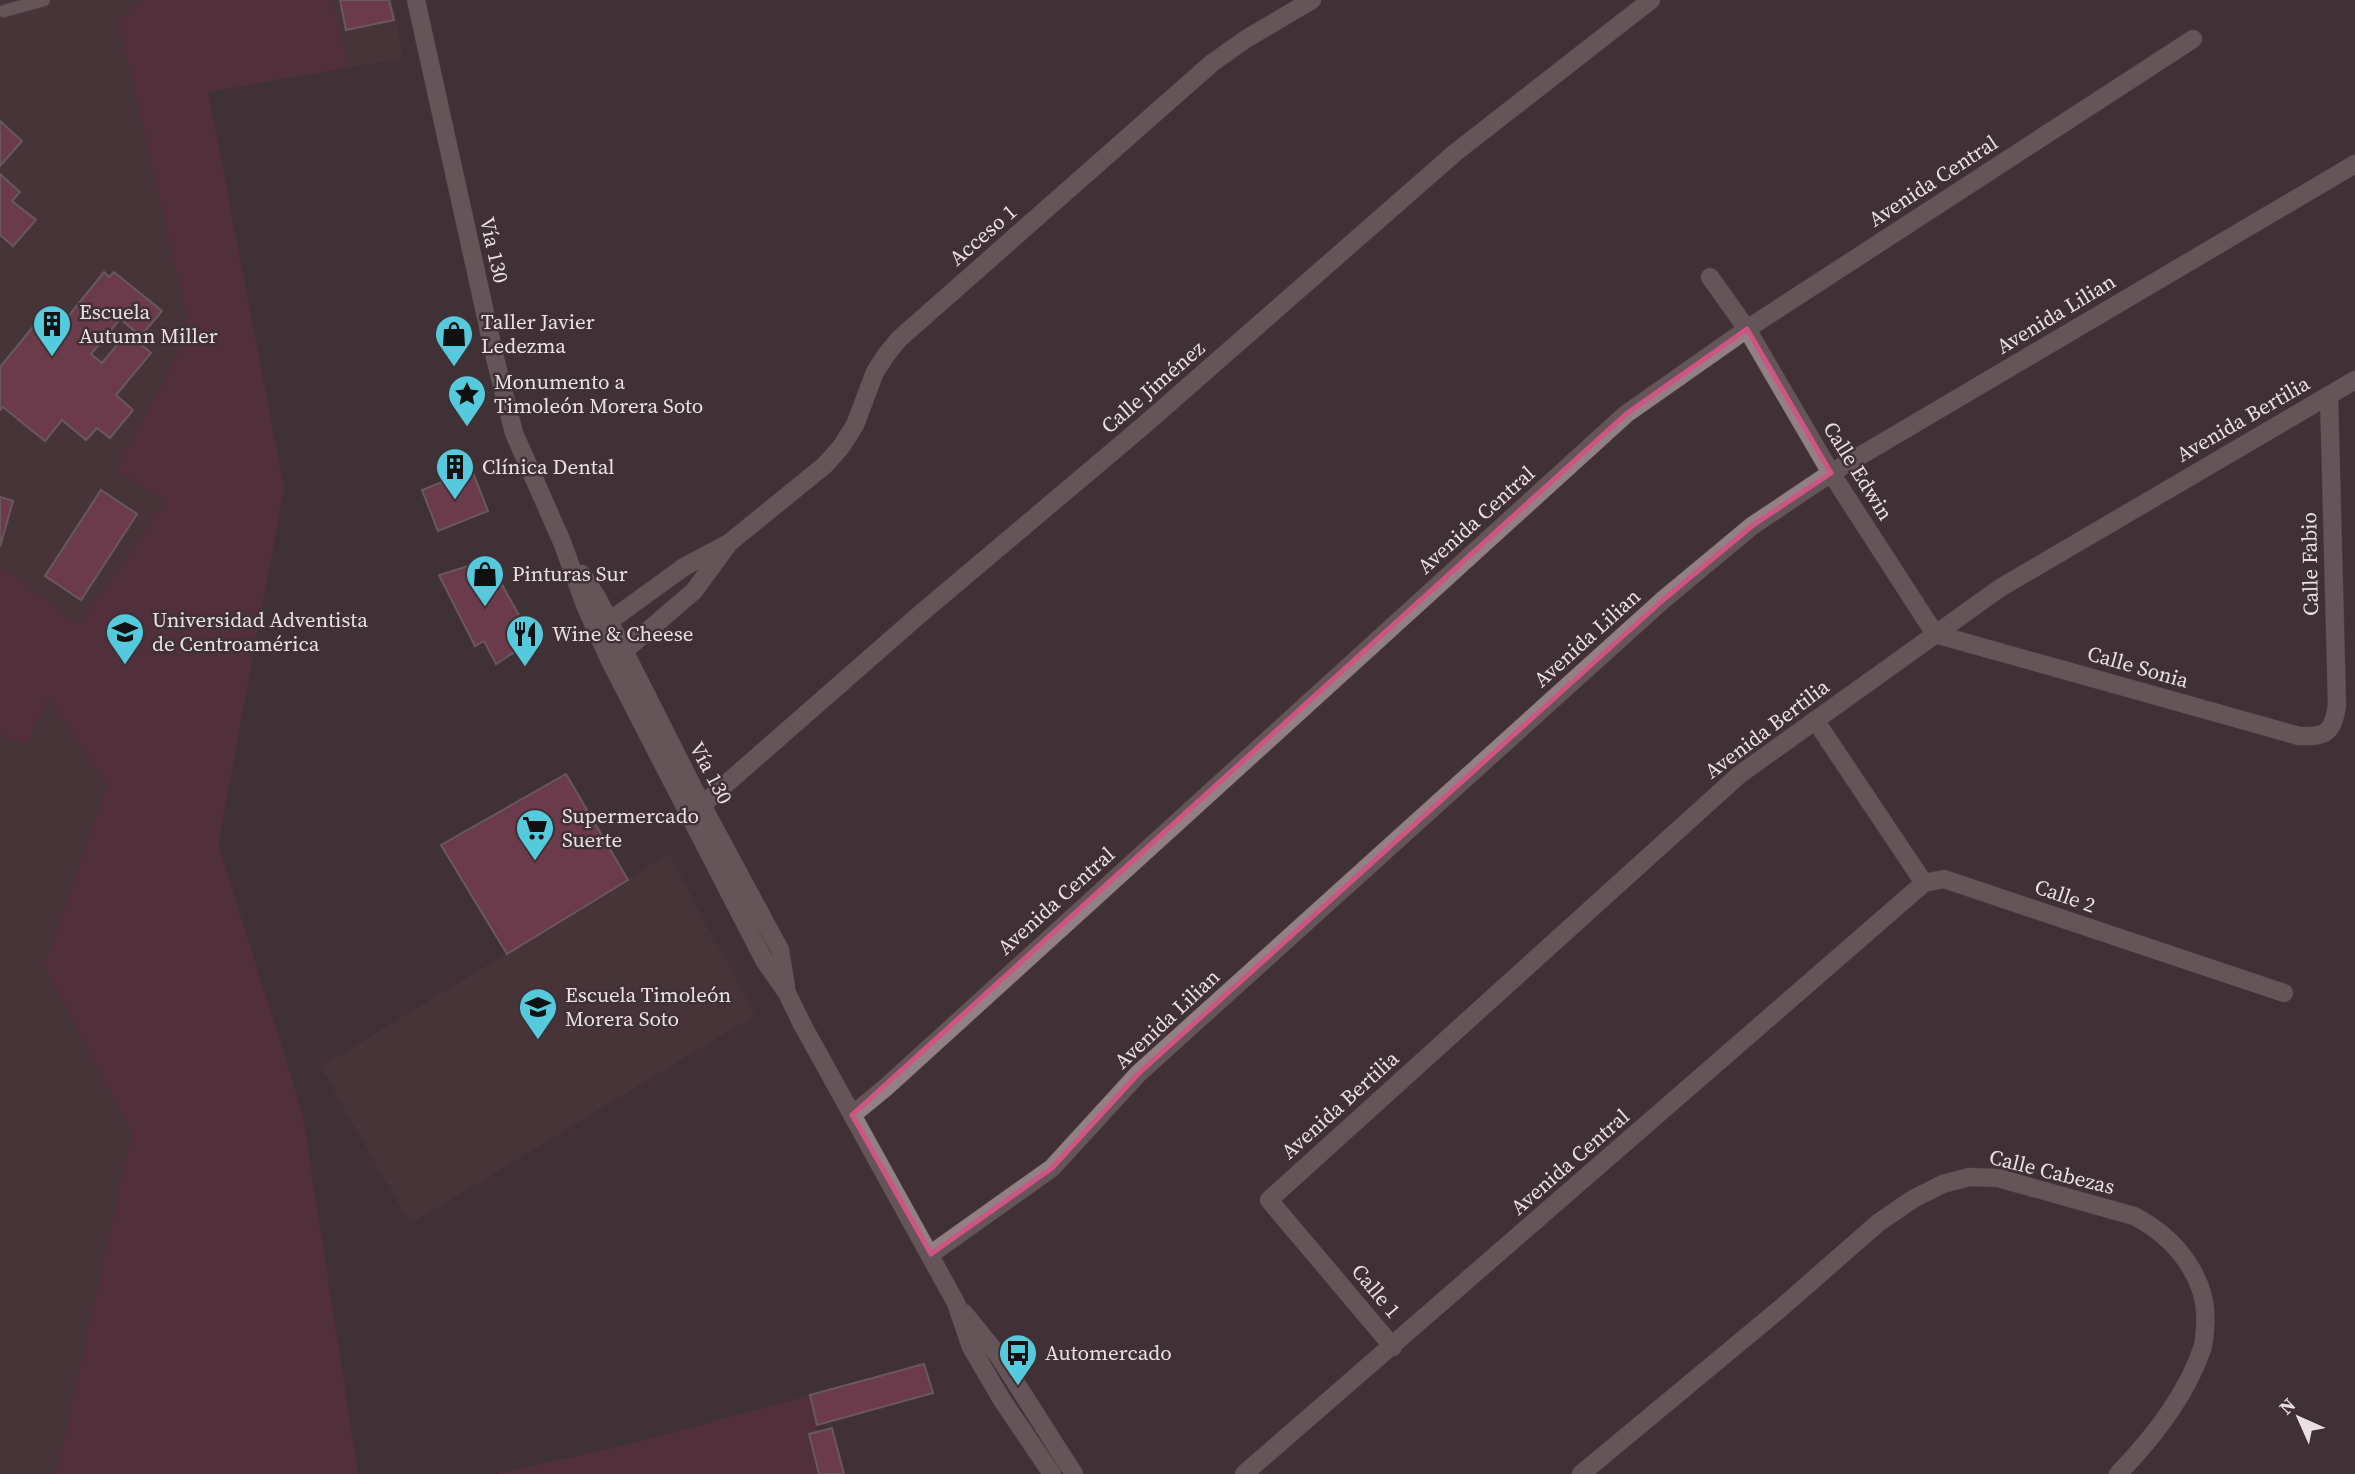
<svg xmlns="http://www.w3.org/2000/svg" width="2355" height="1474" font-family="'Source Serif 4',serif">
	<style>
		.built { fill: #4e393f }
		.green { fill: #683044 }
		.building { fill: #9f4566; stroke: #99888d; stroke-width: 2 }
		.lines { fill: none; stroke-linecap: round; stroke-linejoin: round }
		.service-casing { stroke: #5c5054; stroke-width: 14 }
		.minor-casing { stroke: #5c5054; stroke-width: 19 }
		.secondary-casing { stroke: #5c5054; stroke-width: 19 }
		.service { stroke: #928085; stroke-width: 12 }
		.minor { stroke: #928085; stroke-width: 18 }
		.secondary { stroke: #928085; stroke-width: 18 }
		.marked { fill: none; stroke: #ce5484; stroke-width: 5; stroke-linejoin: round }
		.labels { text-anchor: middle; stroke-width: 5; stroke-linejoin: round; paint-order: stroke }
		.street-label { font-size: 21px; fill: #eae0e3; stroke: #3f3135 }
		.poi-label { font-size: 21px; fill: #eae0e3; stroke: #3f3135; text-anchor: start }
	</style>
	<rect width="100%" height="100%" fill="#3f3135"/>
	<path class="built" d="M0,0H392L403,58L208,92L284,488L218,844L302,1112L358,1474H0Z
		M669,854L755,1015L410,1224L321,1067Z"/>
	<path class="green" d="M141,0H332L348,67L208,92L284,488L218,844L302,1112L358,1474H56L132,1134L44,966L107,786L49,698L26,746L0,734V565L79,624L165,503L116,470L190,331L119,23Z
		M810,1395L818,1432L809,1435L819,1474H496L635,1443Z"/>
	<path class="building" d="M340,0H389L394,20L346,30Z
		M0,121L22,141L0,166Z
		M0,174L20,192L12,201L36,220L13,246L0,235Z
		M104,272L109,277L114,272L162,311L141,336L120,319L91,354L102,363L127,333L151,353L116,395L133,410L110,438L97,428L86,440L62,420L45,441L3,407L0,410V367L42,316L58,329Z
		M472,470L488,511L438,531L422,490Z
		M101,490L137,514L81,600L45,576Z
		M0,497L13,501L0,547Z
		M488,560L533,640L496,664L484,641L475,646L439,575Z
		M566,774L628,880L507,954L441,845Z
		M924,1364L933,1393L817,1425L810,1395Z
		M832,1428L844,1474H819L809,1434Z"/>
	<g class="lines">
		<defs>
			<path id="service" d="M4,11L44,0"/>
			<path id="minor" d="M1710,277L1747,329L1831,473L1935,634L2299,736C2326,737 2333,733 2337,705L2329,395
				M608,622L684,567L729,543L825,465L841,447L855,425L875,372L886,355L899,339L1212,63L1246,39L1312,0
				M623,652L694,591L727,546
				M1815,720L1924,883L1944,879L2284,993
				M690,813L702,805L919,615L1143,426L1456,152L1651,0
				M852,1115L885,1088L1626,414L1747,329L2193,39
				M931,1254L1052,1168L1138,1074L1663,600L1752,526L1831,473L2355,164
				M1393,1347L1269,1200L1739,775L2000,588L2355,380
				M1244,1474L1924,883
				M1581,1474L1781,1308L1878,1223L1913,1199L1943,1184L1969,1177L1998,1178L2134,1216C2175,1237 2210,1279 2205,1328C2204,1334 2205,1342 2202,1349C2186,1396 2152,1439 2118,1474"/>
			<path id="secondary" d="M416,0L495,358L514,433L562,542L585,605L610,661L764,960L787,993L802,1024L956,1303L971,1347L1002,1400L1052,1474
				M582,574L598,599L702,805L780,950L786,987
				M964,1313L998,1355L1074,1474"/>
		</defs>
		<use href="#service" class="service-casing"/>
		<use href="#minor" class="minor-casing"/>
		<use href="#secondary" class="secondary-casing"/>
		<use href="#service" class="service"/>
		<use href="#minor" class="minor"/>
		<use href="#secondary" class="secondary"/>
	</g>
	<path d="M0 0H2355V1474H0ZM1747,329L1831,473L1752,526L1663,600L1138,1074L1052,1168L931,1254L852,1115L1626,414Z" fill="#3f3135" fill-opacity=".55" fill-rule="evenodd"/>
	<path class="marked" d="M1747,329L1831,473L1752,526L1663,600L1138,1074L1052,1168L931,1254L852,1115L1626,414Z"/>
	<defs>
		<symbol id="building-pin" viewBox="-11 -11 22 30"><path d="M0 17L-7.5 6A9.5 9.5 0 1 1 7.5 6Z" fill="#54cadc" stroke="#3f3135"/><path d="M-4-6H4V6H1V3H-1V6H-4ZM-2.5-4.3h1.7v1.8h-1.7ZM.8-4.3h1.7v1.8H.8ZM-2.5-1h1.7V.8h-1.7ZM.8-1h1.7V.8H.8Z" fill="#111"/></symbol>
		<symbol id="shop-pin" viewBox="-11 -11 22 30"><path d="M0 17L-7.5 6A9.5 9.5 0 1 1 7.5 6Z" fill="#54cadc" stroke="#3f3135"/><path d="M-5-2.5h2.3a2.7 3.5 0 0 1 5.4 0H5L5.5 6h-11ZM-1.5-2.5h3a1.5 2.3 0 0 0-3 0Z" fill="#111"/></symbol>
		<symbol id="sight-pin" viewBox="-11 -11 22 30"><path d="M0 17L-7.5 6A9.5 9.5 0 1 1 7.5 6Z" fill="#54cadc" stroke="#3f3135"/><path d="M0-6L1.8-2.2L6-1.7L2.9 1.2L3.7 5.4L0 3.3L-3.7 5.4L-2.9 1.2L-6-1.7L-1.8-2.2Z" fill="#111"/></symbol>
		<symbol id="university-pin" viewBox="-11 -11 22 30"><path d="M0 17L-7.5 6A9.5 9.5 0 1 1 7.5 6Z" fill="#54cadc" stroke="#3f3135"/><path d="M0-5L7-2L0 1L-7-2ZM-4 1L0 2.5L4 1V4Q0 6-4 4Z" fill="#111"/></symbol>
		<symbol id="restaurant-pin" viewBox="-11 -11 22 30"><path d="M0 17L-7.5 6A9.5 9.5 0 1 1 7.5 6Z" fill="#54cadc" stroke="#3f3135"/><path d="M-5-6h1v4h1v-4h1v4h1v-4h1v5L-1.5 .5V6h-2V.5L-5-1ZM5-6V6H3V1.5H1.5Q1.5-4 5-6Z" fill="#111"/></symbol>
		<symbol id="supermarket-pin" viewBox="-11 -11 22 30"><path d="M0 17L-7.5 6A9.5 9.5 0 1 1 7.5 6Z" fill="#54cadc" stroke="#3f3135"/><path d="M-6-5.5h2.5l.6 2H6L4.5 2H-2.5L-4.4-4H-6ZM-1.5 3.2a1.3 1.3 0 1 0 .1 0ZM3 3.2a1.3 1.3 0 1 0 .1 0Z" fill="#111"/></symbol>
		<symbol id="school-pin" viewBox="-11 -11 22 30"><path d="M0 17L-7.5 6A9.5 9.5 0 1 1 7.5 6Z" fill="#54cadc" stroke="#3f3135"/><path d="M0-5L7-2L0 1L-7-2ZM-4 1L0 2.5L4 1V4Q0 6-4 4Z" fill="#111"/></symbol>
		<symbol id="bus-pin" viewBox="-11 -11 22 30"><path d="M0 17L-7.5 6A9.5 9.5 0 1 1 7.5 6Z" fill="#54cadc" stroke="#3f3135"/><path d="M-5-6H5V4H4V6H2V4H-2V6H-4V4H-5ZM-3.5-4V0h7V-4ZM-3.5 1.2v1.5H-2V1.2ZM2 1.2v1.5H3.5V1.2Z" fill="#111"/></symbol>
	</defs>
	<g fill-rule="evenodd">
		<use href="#building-pin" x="30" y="302" width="44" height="60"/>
		<use href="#shop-pin" x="432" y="312" width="44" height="60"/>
		<use href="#sight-pin" x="445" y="372" width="44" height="60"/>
		<use href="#building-pin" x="433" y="445" width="44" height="60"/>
		<use href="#shop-pin" x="463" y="552" width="44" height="60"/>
		<use href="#university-pin" x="103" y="610" width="44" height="60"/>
		<use href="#restaurant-pin" x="503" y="612" width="44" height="60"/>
		<use href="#supermarket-pin" x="513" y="806" width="44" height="60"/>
		<use href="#school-pin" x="516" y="985" width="44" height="60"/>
		<use href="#bus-pin" x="996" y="1331" width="44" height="60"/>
	</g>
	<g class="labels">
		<g class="street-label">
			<text transform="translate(1933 181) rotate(-33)" y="7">Avenida Central</text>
			<text transform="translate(983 235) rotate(-41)" y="7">Acceso 1</text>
			<text transform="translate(494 250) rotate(77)" y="7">Vía 130</text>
			<text transform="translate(2056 314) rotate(-31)" y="7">Avenida Lilian</text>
			<text transform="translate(1153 387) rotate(-41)" y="7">Calle Jiménez</text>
			<text transform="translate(2243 419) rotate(-30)" y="7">Avenida Bertilia</text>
			<text transform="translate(1858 471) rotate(58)" y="7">Calle Edwin</text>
			<text transform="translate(1476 520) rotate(-42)" y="7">Avenida Central</text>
			<text transform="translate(2310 564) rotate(-91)" y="7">Calle Fabio</text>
			<text transform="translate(1587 638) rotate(-42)" y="7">Avenida Lilian</text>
			<text transform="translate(2138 667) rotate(16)" y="7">Calle Sonia</text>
			<text transform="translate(1767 729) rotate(-37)" y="7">Avenida Bertilia</text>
			<text transform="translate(711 773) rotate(62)" y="7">Vía 130</text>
			<text transform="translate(2065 896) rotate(19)" y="7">Calle 2</text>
			<text transform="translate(1056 901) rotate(-42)" y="7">Avenida Central</text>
			<text transform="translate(1167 1019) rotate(-43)" y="7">Avenida Lilian</text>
			<text transform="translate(1340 1105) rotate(-42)" y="7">Avenida Bertilia</text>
			<text transform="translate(1570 1162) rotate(-41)" y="7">Avenida Central</text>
			<text transform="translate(2052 1172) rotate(14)" y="7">Calle Cabezas</text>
			<text transform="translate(1376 1291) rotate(50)" y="7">Calle 1</text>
		</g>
		<g class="poi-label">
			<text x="79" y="319">Escuela<tspan x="79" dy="24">Autumn Miller</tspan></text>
			<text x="481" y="329">Taller Javier<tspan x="481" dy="24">Ledezma</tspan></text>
			<text x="494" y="389">Monumento a<tspan x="494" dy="24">Timoleón Morera Soto</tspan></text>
			<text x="482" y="474">Clínica Dental</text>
			<text x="512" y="581">Pinturas Sur</text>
			<text x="152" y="627">Universidad Adventista<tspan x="152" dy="24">de Centroamérica</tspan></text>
			<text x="552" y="641">Wine &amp; Cheese</text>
			<text x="562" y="823">Supermercado<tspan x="562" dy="24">Suerte</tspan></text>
			<text x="565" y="1002">Escuela Timoleón<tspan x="565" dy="24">Morera Soto</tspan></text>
			<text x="1045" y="1360">Automercado</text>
		</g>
	</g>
	<g transform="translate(2299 1418) rotate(315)" stroke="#3f3135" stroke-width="5" paint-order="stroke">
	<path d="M0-5L12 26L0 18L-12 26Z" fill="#eae0e3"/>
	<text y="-10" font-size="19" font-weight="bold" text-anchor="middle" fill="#eae0e3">N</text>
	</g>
</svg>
